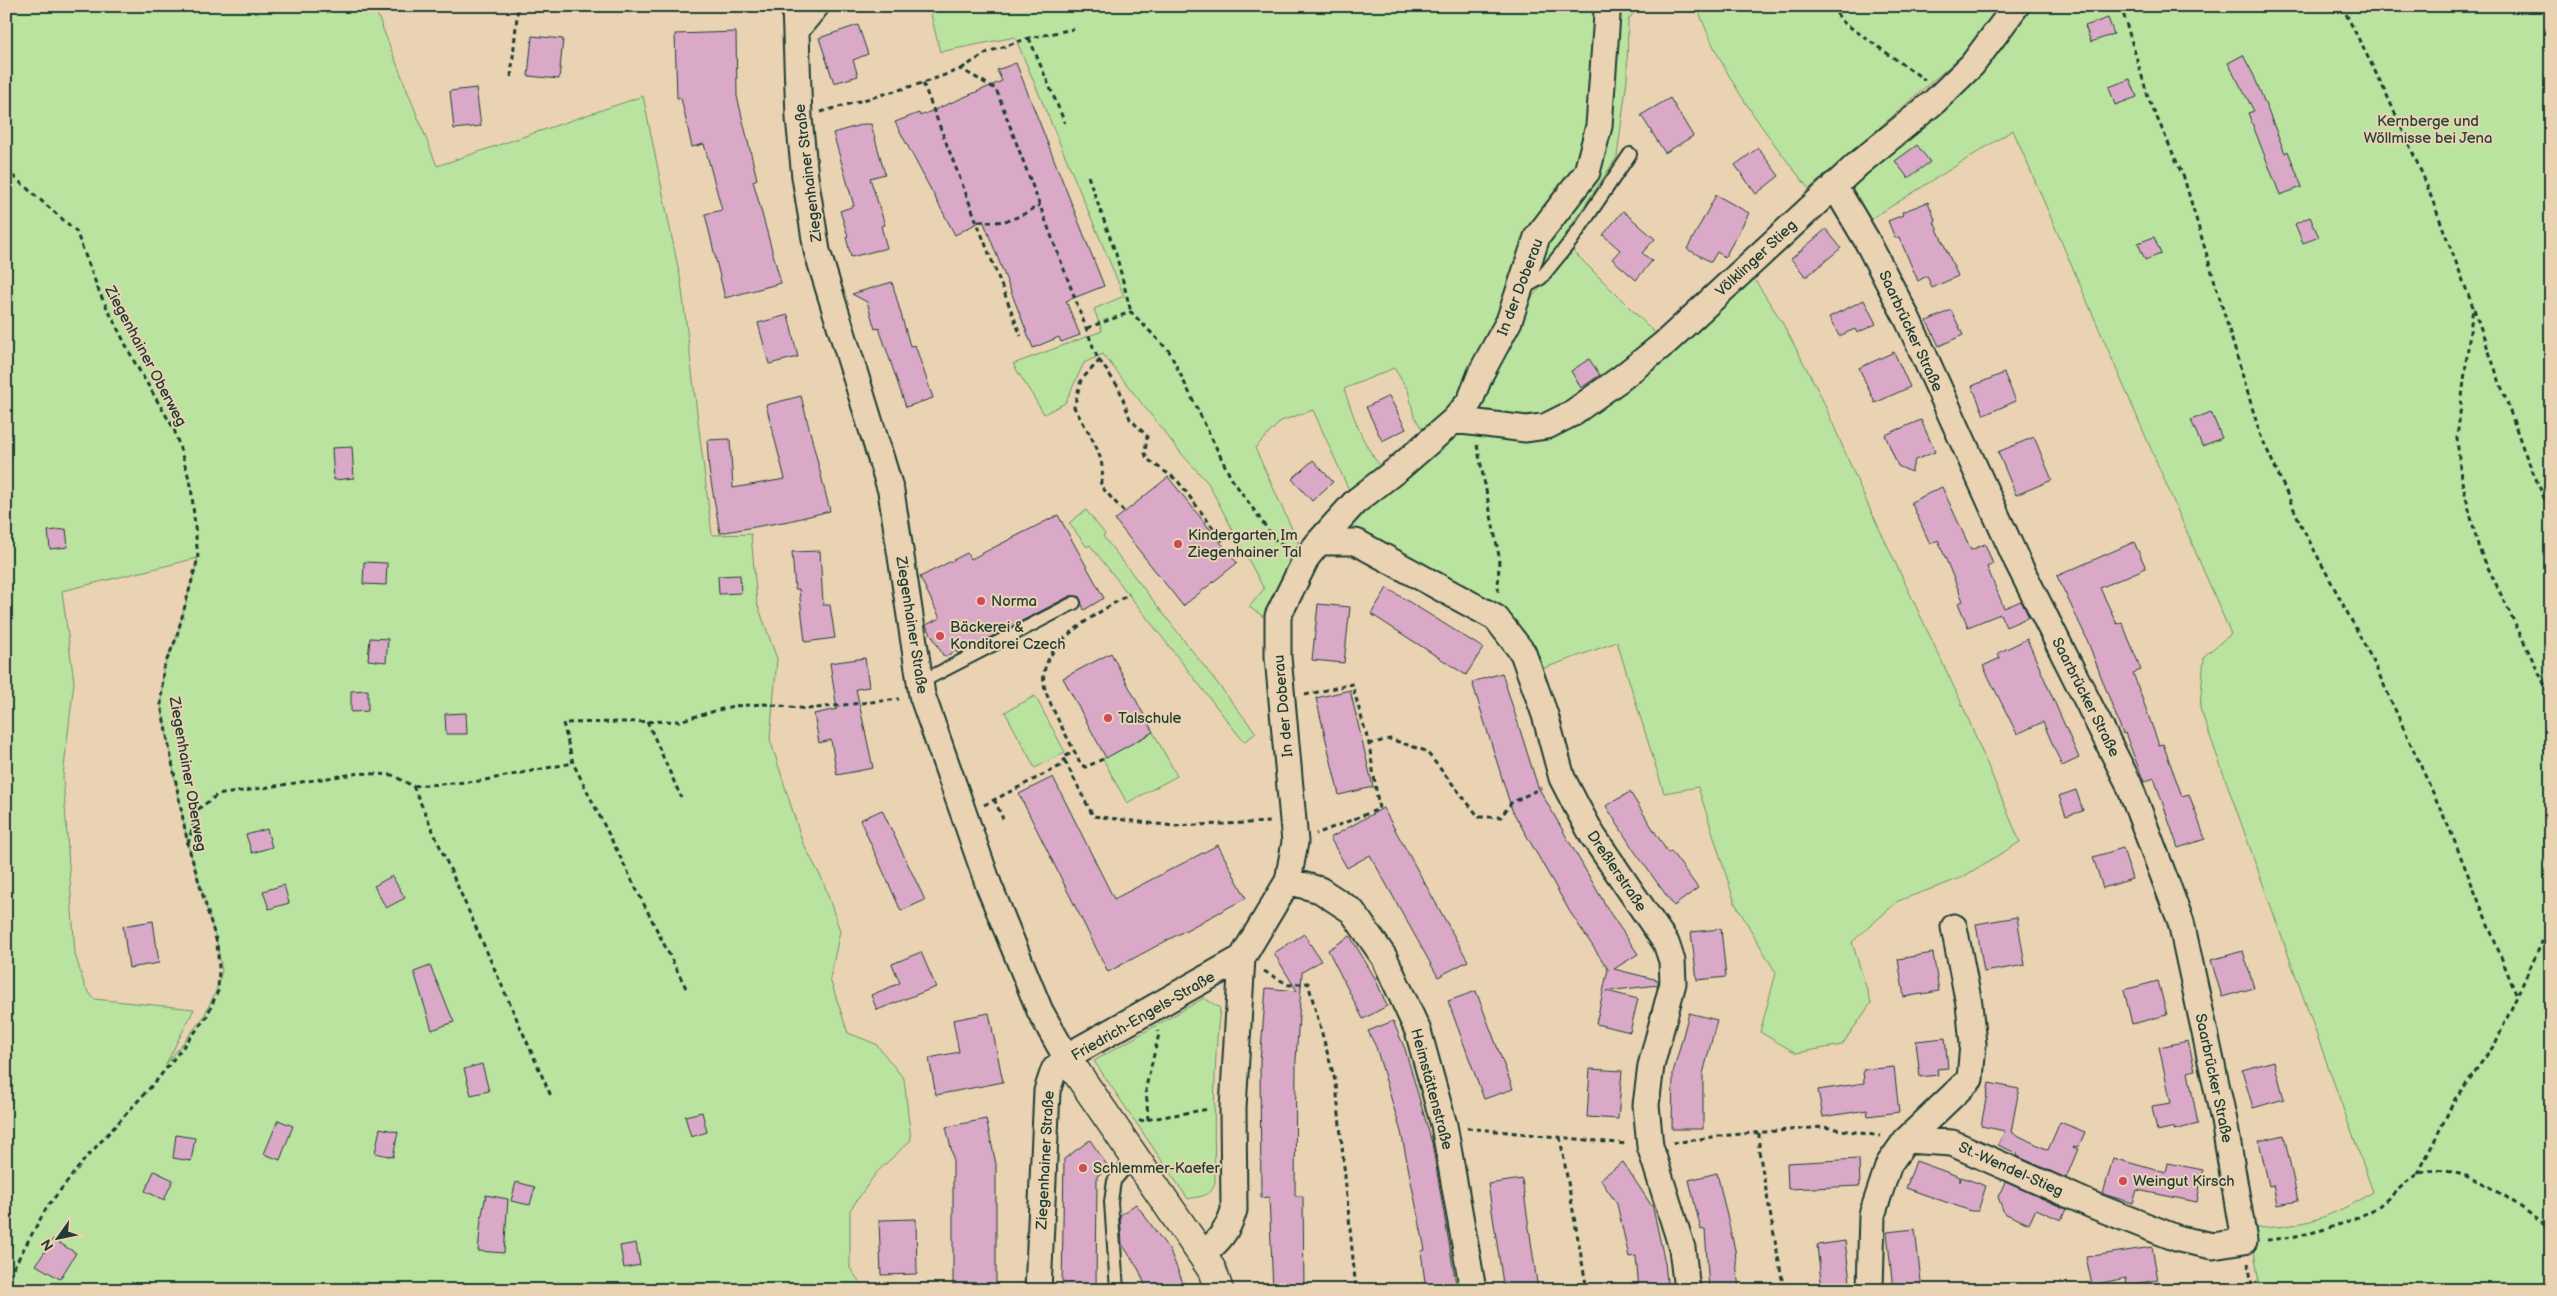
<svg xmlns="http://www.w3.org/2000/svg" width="2557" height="1296" font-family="'Balsamiq Sans',sans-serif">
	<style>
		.green { fill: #bae39f; stroke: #6c906a; fill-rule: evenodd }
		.building { fill: #daa9c8; stroke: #1f3d34 }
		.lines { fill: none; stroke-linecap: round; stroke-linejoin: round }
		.lane-casing { stroke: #1f3d34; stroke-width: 16 }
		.street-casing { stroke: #1f3d34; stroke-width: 29 }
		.secondary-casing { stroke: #1f3d34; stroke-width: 31 }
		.path { stroke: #1f3d34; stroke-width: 3; stroke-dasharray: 5 4; stroke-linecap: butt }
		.lane { stroke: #e9d3b2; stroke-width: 12 }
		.street { stroke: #e9d3b2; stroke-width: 25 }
		.secondary { stroke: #e9d3b2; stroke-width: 28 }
		.poi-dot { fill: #d1495b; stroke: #e9d3b2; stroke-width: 2 }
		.labels { text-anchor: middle; stroke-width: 4; stroke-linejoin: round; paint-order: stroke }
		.park-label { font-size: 15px; fill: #274539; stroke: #e9d3b2 }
		.street-label { font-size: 15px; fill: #1f3d34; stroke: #e9d3b2 }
		.poi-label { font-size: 15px; fill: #1f3d34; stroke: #e9d3b2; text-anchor: start }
	</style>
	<rect width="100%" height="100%" fill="#e9d3b2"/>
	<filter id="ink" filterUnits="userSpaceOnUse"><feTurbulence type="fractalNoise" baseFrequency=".02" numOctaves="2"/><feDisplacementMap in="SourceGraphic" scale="10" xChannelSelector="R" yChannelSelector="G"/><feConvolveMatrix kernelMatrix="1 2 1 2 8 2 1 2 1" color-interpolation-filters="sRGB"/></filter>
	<g filter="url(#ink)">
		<path class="green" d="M6,6H374L437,166L643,96L681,282L712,535L751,534L757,603L777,659L770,739L802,841L823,881L840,931L830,979L848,1033L876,1044L904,1079L911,1140L876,1173L850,1210V1268L865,1290H6ZM198,558L176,639L163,669L161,705L188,845L217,943L222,971L216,991L203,1018L166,1064L194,1009L94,999L85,987L75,954L63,776L74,682L62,591Z
			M929,6H1599L1593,140L1466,396L1426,435L1414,416L1408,390L1394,368L1344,389C1355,420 1363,447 1385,472L1352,497L1313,410L1281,421L1255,448L1303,553L1273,620L1264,617L1249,607L1264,589L1208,483L1180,452L1103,354L1084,363L1065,403L1044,414L1013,364L1102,331L1094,309L1124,296L1015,37L940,52Z
			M1609,6H1639L1628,20L1627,79L1617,157L1561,241L1564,244L1531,279L1535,257L1591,179Z
			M1697,6H2005L1999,23L1809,189C1764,132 1721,75 1697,6Z
			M2016,6H2551V1290H2260L2253,1245L2256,1228C2304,1227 2331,1217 2373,1192L2200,708L2204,656L2231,634L2013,130L1863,224L1849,192V181Z
			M1573,251L1661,339L1546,421L1500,418L1475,406L1525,305Z
			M1751,274L1782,322L1821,396L1862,492L1961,702L2020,842L1961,878L1898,901L1852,942L1871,1003L1842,1045L1796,1053L1760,1032L1776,973L1735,903L1698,787L1664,793L1617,642L1536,671L1495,608L1382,540L1344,533L1345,520L1456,428L1526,435Z
			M1086,510L1105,534L1103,536L1256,733L1244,742L1090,545L1087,547L1069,523Z
			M1035,696L1065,752L1035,768L1005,712Z
			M1153,732L1177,776L1127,803L1103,759Z
			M1204,998L1220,1008C1213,1066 1214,1124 1215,1182C1212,1197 1200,1196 1188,1199L1094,1061Z"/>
		<path class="building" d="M2108,18L2114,34L2091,42L2085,26Z
			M858,25L868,54L853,60L858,76L834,83L819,38Z
			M736,32L737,96L757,179L753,181L781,283L725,298L705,214L722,210L704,144L692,147L681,98H677L675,34Z
			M532,36L563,39L559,79L528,76Z
			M2243,55L2254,76L2285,153L2288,151L2302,187L2280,195L2248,113L2254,111L2228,63Z
			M1016,63L1104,286L1066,301L1080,335L1061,342L1059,337L1033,348L983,220L955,235L895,122L919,113L920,116L1002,81L997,70Z
			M2130,79L2137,97L2115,105L2109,87Z
			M476,88L481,126L454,129L450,91Z
			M1670,98L1693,136L1665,153L1641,115Z
			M864,124H871L885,174L870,178L885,225L881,226L887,248L851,257L846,237L848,236L840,211L854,206L833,133Z
			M1917,145L1930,162L1908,178L1895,161Z
			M1758,148L1779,176L1756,194L1735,165Z
			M1716,195L1749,213L1725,257L1717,252L1711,262L1687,249Z
			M1928,202L1936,222H1934L1958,276L1932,288L1927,276L1918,281L1899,237L1895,238L1888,221L1903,215L1902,212Z
			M1623,211L1655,239L1642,253L1652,261L1636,280L1612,259L1620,250L1603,235Z
			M2310,217L2319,237L2303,243L2295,224Z
			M1826,229L1841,248L1806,277L1791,259Z
			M2154,237L2161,254L2145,260L2138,243Z
			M892,282L910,346L915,345L933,398L906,407L879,328L875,329L867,302L852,294Z
			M1864,300L1876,324L1857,333L1855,329L1839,336L1829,317Z
			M1951,310L1963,335L1939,346L1927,321Z
			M788,315L798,357L769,364L758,323Z
			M1894,352L1910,387L1875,403L1859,368Z
			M1589,359L1600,375L1581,388L1571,371Z
			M2004,373L2016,401L1984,415L1972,386Z
			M801,396L830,511L789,521L720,533L709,470L707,440L730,439L733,488L785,479L766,405Z
			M1389,396L1406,429L1382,441L1366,407Z
			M2211,412L2222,438L2202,446L2191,420Z
			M1921,420L1935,452L1915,460L1911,472L1898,466L1885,435Z
			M2034,437L2052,480L2016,495L1998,452Z
			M352,447L354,478L334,480L332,448Z
			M1313,460L1333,482L1312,501L1292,479Z
			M1168,477L1237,563L1183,606L1115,520Z
			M1942,487L1971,550L1985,544L1993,564L1987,567L2004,608L2021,601L2029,617L2006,627L2000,614L1968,627L1958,603L1963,601L1938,540L1930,544L1911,502Z
			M1058,515L1104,598L1084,610L1079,596H1070L958,654L956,651L944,657L926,625L940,618L920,577L967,553L971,559Z
			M66,529L68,547L50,549L48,531Z
			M2134,542L2146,568L2100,588L2117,624L2122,622L2141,670L2133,673L2159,745L2163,744L2182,796L2189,794L2205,839L2178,848L2154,778L2144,782L2125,733L2123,734L2086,637L2057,576Z
			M820,551L823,605H830L835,638L805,642L799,589H795L792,552Z
			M364,562L387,563L386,585L363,584Z
			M740,575L741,593L719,594L718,576Z
			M1387,588L1483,648L1466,675L1371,614Z
			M1318,604L1350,607L1344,663L1312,660Z
			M370,638L388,639L386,662L368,660Z
			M2027,639L2079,758L2062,766L2043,722L2017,734L1983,666L2000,658L1998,653Z
			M1111,653L1153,732L1106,758L1063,678Z
			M865,658L869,687L856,689L873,768L837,775L831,740L819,743L814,714L837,709L830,663Z
			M1502,673L1538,787L1610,913L1638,954L1614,969L1658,980V985L1607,991L1638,999L1630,1032L1596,1024L1608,969L1570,912L1512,810L1472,682Z
			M368,690V711L351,712V691Z
			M1350,690L1373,787L1339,795L1316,698Z
			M466,713L467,734H446L445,714Z
			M1053,777L1114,899L1218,845L1246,898L1108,972L1019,794Z
			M2076,790L2083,811L2066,816L2059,796Z
			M1630,792L1668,853L1671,851L1698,888L1674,906L1633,849L1606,806Z
			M1383,808L1468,961L1438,977L1370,855L1347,868L1330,838Z
			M882,810L925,900L901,911L860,820Z
			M267,829L272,847L252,853L246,835Z
			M2123,848L2132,879L2103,888L2093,857Z
			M392,876L405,898L386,908L374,886Z
			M284,885L289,903L269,909L263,891Z
			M2017,917L2025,965L1984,972L1976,924Z
			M153,921L159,963L129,968L123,926Z
			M1721,929L1726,977L1697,980L1691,932Z
			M1304,934L1321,961L1302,972L1296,1060L1295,1196H1303L1304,1290H1273L1269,1197L1261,1198L1260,1061L1266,988L1297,991L1274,953Z
			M1350,936L1375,978L1387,1006L1363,1019L1328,950Z
			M2243,951L2254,988L2222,997L2211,960Z
			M921,952L936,987L877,1010L871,995L900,983L892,964Z
			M1933,953L1939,991L1904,997L1898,959Z
			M430,966L454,1022L432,1030L414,972Z
			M2158,981L2167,1015L2132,1024L2124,990Z
			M1476,991L1513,1089L1484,1099L1448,1001Z
			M989,1013L1003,1082L936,1095L929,1058L959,1052L953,1020Z
			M1689,1013L1717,1020L1703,1074V1129H1672L1673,1073Z
			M1393,1021L1405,1049L1432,1143L1457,1290H1426L1421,1251L1425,1250L1401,1132L1376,1047L1368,1031Z
			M1945,1038L1948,1068L1937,1069L1938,1075L1920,1077L1916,1041Z
			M2188,1041L2195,1070L2188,1072L2198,1124L2174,1130L2175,1127L2157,1131L2152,1106L2171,1103L2159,1047Z
			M2274,1061L2284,1099L2253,1108L2242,1070Z
			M482,1064L489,1091L471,1095L464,1069Z
			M1894,1067L1899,1112L1868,1116L1867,1110L1823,1117L1818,1090L1864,1083L1863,1070Z
			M1590,1069L1622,1071L1618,1119L1587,1117Z
			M1989,1083L2019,1089L2011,1132L2048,1150L2060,1122L2085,1132L2079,1146L2073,1147L2078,1149L2066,1178L2017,1156L2018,1154L1998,1145L2005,1131L1981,1126Z
			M702,1112L707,1132L691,1137L685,1116Z
			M986,1119L996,1164V1290H953V1157L946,1127Z
			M278,1120L293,1126L280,1160L264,1154Z
			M380,1128L398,1132L393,1157L375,1153Z
			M176,1135L195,1138L191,1161L173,1158Z
			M2284,1135L2298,1201L2277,1205L2273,1185L2269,1186L2259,1141Z
			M1090,1140L1109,1168L1097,1176L1096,1290H1062L1064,1159Z
			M2113,1158L2166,1173L2168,1163L2203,1170L2197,1202L2137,1190L2133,1203L2103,1194Z
			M1859,1159L1860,1186L1788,1189L1787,1163Z
			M1916,1161L1960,1177V1182L1961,1177L1986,1186L1978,1211H1971L1906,1188Z
			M1623,1162L1653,1208L1665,1263L1668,1290H1639L1636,1256L1629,1257L1617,1204L1600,1179Z
			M154,1171L173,1180L164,1200L145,1191Z
			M1717,1173L1735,1250L1739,1290H1709L1705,1229L1701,1230L1689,1180Z
			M1522,1179L1538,1290H1504L1488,1184Z
			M516,1182L535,1187L530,1205L511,1201Z
			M2005,1182L2066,1209L2061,1220L2036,1209L2029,1224L2004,1213L1998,1197Z
			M486,1195L508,1199L504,1253L478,1251L481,1219Z
			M1136,1204L1170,1251L1186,1290H1147L1139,1270L1122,1244L1120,1215Z
			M916,1219L917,1274L881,1275L879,1220Z
			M1915,1229L1922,1290H1893L1887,1232Z
			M53,1239L76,1253L60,1279L36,1265Z
			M1845,1241L1851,1290H1822L1817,1245Z
			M636,1243L640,1265L624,1268L620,1246Z
			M2152,1247L2158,1280L2127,1285L2126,1278L2092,1285L2086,1257Z"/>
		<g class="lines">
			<defs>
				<path id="lane" d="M1522,289L1541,278L1571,241L1630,154
					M919,683L1074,603
					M1117,1290L1111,1202L1114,1181L1135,1156"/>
				<path id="street" d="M795,6L799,118L805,177L817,251L891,491L922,695L989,886L1040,1011L1066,1057
					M797,29L816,6
					M1834,185L1866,239L1908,320L2017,561L2128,782L2181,922L2224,1121L2244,1241L2213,1246L2179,1239L2092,1205L1952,1143L1906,1140
					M1454,420L1526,429L1547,426L1571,414L1620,379L1665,343L1858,164L1935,101L1972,65L2016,6
					M1319,542L1355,502L1399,468L1454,420L1470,401L1481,373L1509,321L1537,237L1587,172L1599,126L1607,15L1606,6
					M1288,881L1295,842L1278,657V616L1307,557L1319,542H1356L1496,618L1523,653L1545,715L1562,778L1577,807L1593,836L1666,943L1672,961L1673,983L1651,1066L1646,1105L1650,1146L1682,1248L1687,1290
					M1202,1255C1218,1242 1228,1231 1234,1210L1233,1108L1242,958L1288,881L1320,890L1352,911L1384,957L1418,1031L1444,1125L1473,1290
					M1038,1290L1047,1091L1054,1070L1066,1057L1242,958
					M1870,1290L1872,1215L1889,1164L1906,1140L1970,1079L1973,1044L1969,1004L1954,927"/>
				<path id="secondary" d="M1066,1057L1202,1255L1212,1270L1219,1290"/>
			</defs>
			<use href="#lane" class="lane-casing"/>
			<use href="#street" class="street-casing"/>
			<use href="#secondary" class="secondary-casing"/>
			<path class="path" d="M1831,6L1843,22L1925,80
				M2121,6L2149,100L2184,178L2260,434L2302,527L2373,661L2450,830L2516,994
				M2342,6L2385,91L2424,178L2473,307L2457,438L2461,478L2479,549L2551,698
				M1029,38L1065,123
				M961,69L988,52L1029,38L1074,29
				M511,77L518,6
				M923,83L1021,336
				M821,112L923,83L961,69L996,89L1097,357L1119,388L1130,419L1147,436L1145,453L1147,459L1177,480L1223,541
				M6,170L76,231L100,294L135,363L174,429L191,485L198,558L176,639L163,669L161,705L188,845L217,943L219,968L218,991L206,1018L157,1080L85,1159L47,1207L6,1281
				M1088,176L1116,254L1131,312
				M978,221C1004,225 1018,218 1040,205
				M2474,309L2524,451L2551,514
				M1087,328L1131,312L1169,351L1231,478L1276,541L1287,547
				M1100,360L1081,380L1074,407C1086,430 1110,459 1100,485L1124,512
				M1477,445L1499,556L1498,594
				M1305,695L1352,684L1369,744L1379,809L1316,834
				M647,721L681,797
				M1369,744L1390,739L1426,751L1479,817H1501L1511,803L1541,788
				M1103,759L1086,767L1081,765C1070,741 1055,717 1046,692C1030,647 1098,614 1129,594
				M1066,763L1063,758L1074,751
				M413,786L551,1096
				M994,799L1003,819
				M984,805L1066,763L1093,816L1173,826L1271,822
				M188,844L197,810L217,795L360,773L392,775L413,786L480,781L573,763
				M1264,971L1289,985L1308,983L1336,1084L1356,1290
				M686,988L573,763L563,723L679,721L733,706L764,704L807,709L899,699
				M1148,1120L1146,1087L1159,1034L1158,1031
				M1139,1121L1209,1109
				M1467,1128L1627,1144
				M1759,1133V1151L1784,1290
				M1560,1137L1587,1290
				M1673,1143L1719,1136L1823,1127L1880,1136
				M2418,1174L2455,1099L2495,1044L2543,940L2551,932
				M2267,1240C2299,1238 2354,1224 2380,1205C2390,1198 2409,1178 2418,1174C2461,1157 2520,1206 2551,1230
				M2248,1263L2253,1290"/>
			<use href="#lane" class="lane"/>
			<use href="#street" class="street"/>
			<use href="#secondary" class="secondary"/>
		</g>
	</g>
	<g class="poi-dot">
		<circle cx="1178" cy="544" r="5"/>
		<circle cx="981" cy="601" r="5"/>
		<circle cx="940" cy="636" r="5"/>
		<circle cx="1108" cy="718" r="5"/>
		<circle cx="1083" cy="1168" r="5"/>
		<circle cx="2123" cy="1181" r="5"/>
	</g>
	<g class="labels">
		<g class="park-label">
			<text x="2428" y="126">Kernberge und<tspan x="2428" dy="17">Wöllmisse bei Jena</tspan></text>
		</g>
		<g class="street-label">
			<text transform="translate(808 173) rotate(-97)" y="5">Ziegenhainer Straße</text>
			<text transform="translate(1756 258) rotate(-43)" y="5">Völklinger Stieg</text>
			<text transform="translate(1520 287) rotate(-69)" y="5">In der Doberau</text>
			<text transform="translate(1911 331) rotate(65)" y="5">Saarbrücker Straße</text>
			<text transform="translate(146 356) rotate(62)" y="5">Ziegenhainer Oberweg</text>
			<text transform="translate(912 625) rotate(81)" y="5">Ziegenhainer Straße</text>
			<text transform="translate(2086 697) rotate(63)" y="5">Saarbrücker Straße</text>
			<text transform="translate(1283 706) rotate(-95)" y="5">In der Doberau</text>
			<text transform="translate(188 774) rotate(80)" y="5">Ziegenhainer Oberweg</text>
			<text transform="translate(1617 871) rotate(56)" y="5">Dreßlerstraße</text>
			<text transform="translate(1143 1016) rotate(-30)" y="5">Friedrich-Engels-Straße</text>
			<text transform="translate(2214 1078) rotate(78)" y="5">Saarbrücker Straße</text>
			<text transform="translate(1432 1089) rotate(75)" y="5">Heimstättenstraße</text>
			<text transform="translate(1045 1160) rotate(-87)" y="5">Ziegenhainer Straße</text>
			<text transform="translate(2011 1169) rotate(24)" y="5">St.-Wendel-Stieg</text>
		</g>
		<g class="poi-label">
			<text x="1188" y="540">Kindergarten Im<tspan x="1188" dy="17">Ziegenhainer Tal</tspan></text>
			<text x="991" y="606">Norma</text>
			<text x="950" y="632">Bäckerei &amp;<tspan x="950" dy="17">Konditorei Czech</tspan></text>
			<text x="1118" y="723">Talschule</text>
			<text x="1093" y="1173">Schlemmer-Kaefer</text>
			<text x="2133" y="1186">Weingut Kirsch</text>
		</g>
	</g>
	<rect width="2557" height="1296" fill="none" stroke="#e9d3b2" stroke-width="25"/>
	<rect x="12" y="12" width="2532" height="1271" fill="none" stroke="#1f3d34" stroke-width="2" filter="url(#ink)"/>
	<g transform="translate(58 1238) rotate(237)" stroke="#e9d3b2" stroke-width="4" paint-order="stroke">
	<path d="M0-4L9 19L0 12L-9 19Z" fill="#1f3d34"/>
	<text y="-8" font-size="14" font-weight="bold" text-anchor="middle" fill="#1f3d34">N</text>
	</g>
</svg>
